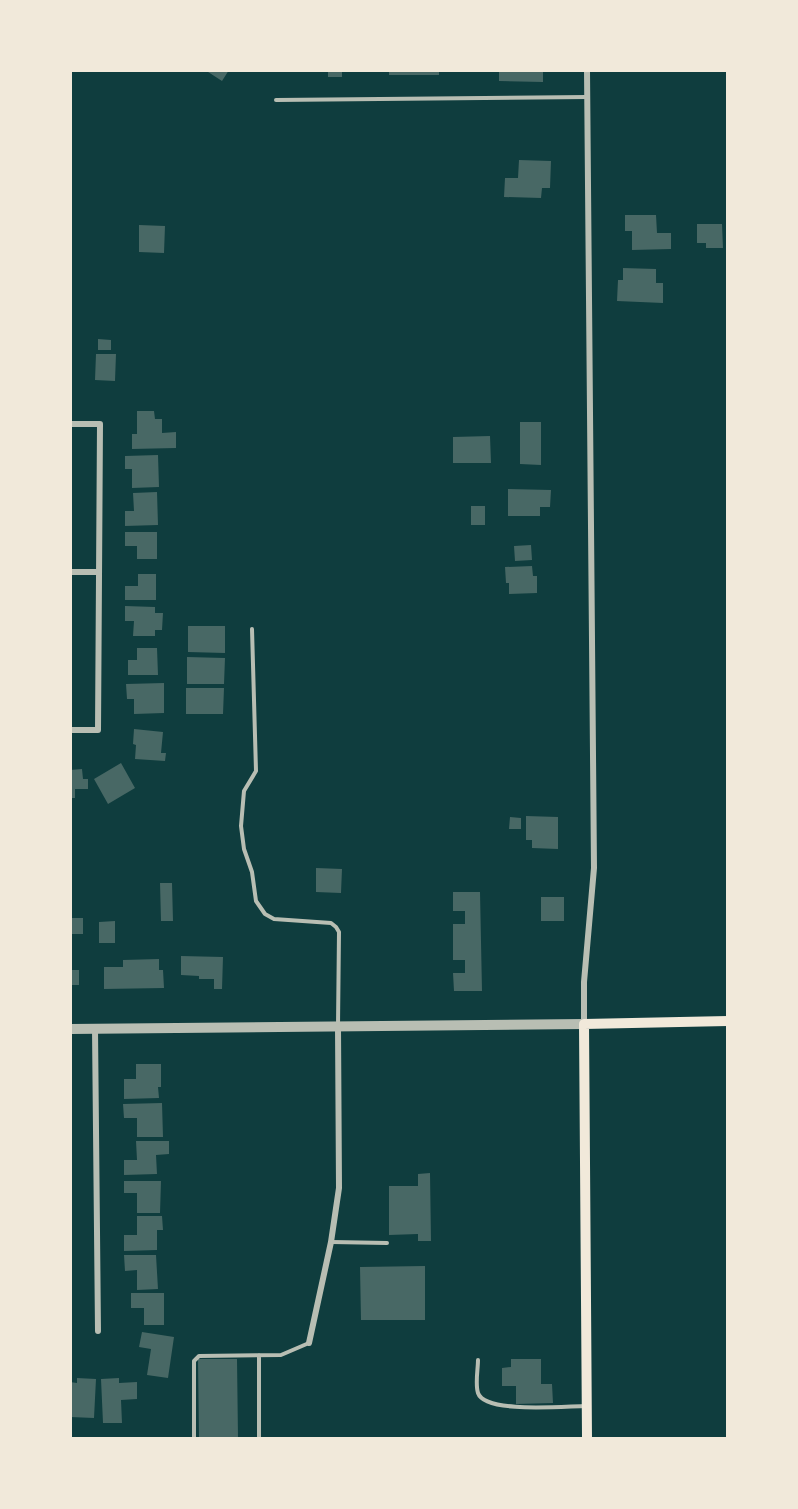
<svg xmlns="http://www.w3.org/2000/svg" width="798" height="1509" font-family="Mulish,sans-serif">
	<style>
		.building { fill: #486865 }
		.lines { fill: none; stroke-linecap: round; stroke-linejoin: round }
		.service { stroke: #b8beb3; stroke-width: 4 }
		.minor { stroke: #b8beb3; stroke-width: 6 }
		.tertiary { stroke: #b8beb3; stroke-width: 10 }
		.secondary { stroke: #f1e9da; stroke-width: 10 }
	</style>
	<rect width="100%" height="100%" fill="#0f3d3e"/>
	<path class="building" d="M205,70H229L222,81Z
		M328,70H342V77H328Z
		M389,70H439V75H389Z
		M499,70H543V82L499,81Z
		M519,160L551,161L550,188H542L541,198L504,197L505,178H518Z
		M625,215H656L657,233H671V249L632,250V231H625Z
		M697,224H722L723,248H706V243H697Z
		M139,225L165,226L164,253L139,252Z
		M623,268L656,269V283H663V303L617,301L618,280H623Z
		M98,339L111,340V350H98Z
		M96,354H116L115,381L95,380Z
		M137,411H154L155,419H162V433L176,432V448L132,449V434H137Z
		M520,422H541V465L520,464Z
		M490,436L491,463H453V437Z
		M158,455L159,487L132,488V469H125V456Z
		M508,489L551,490L550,507H540V516H508Z
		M157,492L158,525L125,526V511H134L133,493Z
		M471,506H485V525H471Z
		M125,532H157V559H137V546H125Z
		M531,545L532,560L515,561L514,546Z
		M532,566L533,576H537V593L509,594V583H506L505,567Z
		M138,574H156V600H125V586H138Z
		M125,606L155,607V613H163L162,630H155V636H133L134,621H125Z
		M188,626H225V653L188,652Z
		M137,648H157L158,675H128V660H137Z
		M187,657L225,658L224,684H187Z
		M164,683V713L134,714V699H127L126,684Z
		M186,688H224L223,714H186Z
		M134,729L163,732L161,753H166L165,761L135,759L136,745L133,744Z
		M121,763L135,788L108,804L94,779Z
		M82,769L83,779H88V789H75V798H70V770Z
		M526,816L558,817V849L532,848V840H526Z
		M510,817L521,818V829H509Z
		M316,868L342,869L341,893L316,892Z
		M160,883H172L173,921H161Z
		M453,892H480L482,991H454L453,973H465V960H453V924H465V911H453Z
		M541,897H564V921H541Z
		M70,918H83V934H70Z
		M115,921V943H99V922Z
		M181,956L223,957L222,989H214V979H199V976L181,975Z
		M159,959V970H163L164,988L104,989V967H123V960Z
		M70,970H79V985H70Z
		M136,1064H161V1087H158L159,1098L124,1099V1079H136Z
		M162,1103L163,1137H137V1118H124L123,1104Z
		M136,1141H169V1154L156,1155L157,1174L124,1175V1160H137Z
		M430,1173L431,1241H418V1234L389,1235V1186H418V1174Z
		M124,1181H161L160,1213H137V1193H124Z
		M137,1216H162L163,1230H157V1250L124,1251V1235H137Z
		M124,1255H156L158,1289L137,1290V1270L125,1271Z
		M425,1266V1320H361L360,1267Z
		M131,1293H164V1325H144V1308H131Z
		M142,1332L174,1337L168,1378L147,1375L151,1349L139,1347Z
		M198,1359H237L238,1438H199Z
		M511,1359H541V1384H552L553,1403L516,1404V1386H502V1368L511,1367Z
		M77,1378L96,1379L94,1418L70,1417V1382L77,1383Z
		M119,1378V1383L137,1382V1399L121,1400L122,1423H103L101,1379Z"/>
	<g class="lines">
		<path class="service" d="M276,100L587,97
			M252,629L256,771L244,791L241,826L244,849L252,872L256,901L265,914L274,919L331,923L336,927L339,932L338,1026
			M332,1242L387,1243
			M259,1355V1438
			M478,1360C478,1369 475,1384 478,1393C485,1414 566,1406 586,1406
			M194,1438V1361L199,1356L281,1355L309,1343"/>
		<path class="minor" d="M70,424H100L98,730H70
			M70,572H99
			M584,1024V982L594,868L587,70
			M95,1029L98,1331
			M309,1343L331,1242L339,1188L338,1027"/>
		<path class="tertiary" d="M70,1029L584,1024"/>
		<path class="secondary" d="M587,1438L584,1024L728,1021"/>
	</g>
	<rect width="798" height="1509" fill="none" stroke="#f1e9da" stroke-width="144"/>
</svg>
